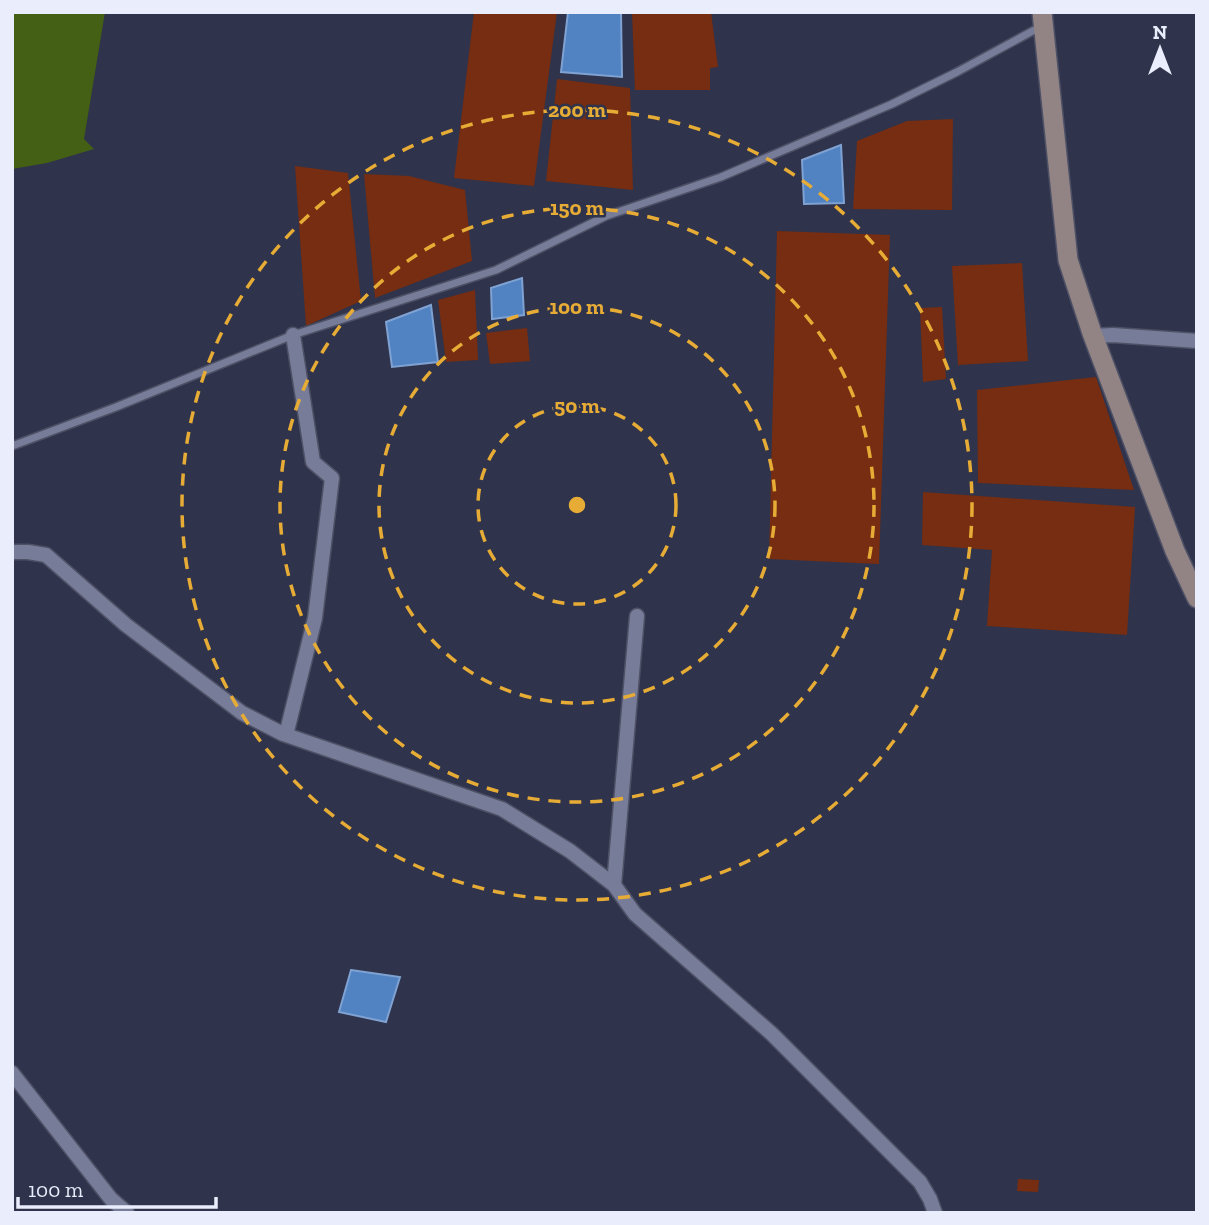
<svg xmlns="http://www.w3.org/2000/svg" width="1209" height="1225" font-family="'Zilla Slab',serif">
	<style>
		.green { fill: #446014 }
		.water { fill: #5182c1; stroke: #7fa2d3; stroke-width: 2 }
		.building { fill: #762d11 }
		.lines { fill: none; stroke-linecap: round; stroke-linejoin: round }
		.service-casing { stroke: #4e5166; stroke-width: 10 }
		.minor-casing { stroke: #4e5166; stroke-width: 17 }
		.secondary-casing { stroke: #4e5166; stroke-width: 22 }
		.service { stroke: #777c98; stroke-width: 7 }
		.minor { stroke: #777c98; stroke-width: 14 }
		.secondary { stroke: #928484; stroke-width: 19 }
		.ring { fill: none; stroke: #e7ac36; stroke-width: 3.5; stroke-dasharray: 12 9 }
		.centre { fill: #e7ac36; stroke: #2f334b; stroke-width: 3.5 }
		.ring-label { font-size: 21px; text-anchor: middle; font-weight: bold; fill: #e7ac36; stroke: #2f334b; stroke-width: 5; stroke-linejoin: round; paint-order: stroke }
	</style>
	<rect width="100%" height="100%" fill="#2f334b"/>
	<path class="green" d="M12,12H105L84,139L94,149L47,163L12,169Z"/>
	<path class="water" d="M568,12L621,13L622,77L561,72Z
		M841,145L844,203L804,204L802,160Z
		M522,278L524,315L492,319L491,288Z
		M431,305L438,362L392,367L386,322Z
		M351,970L400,977L386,1022L339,1012Z"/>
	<path class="building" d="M474,12H557L534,186L454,178Z
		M632,12H711L718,67L710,68V90H635Z
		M557,79L630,88L633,190L546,181Z
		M953,119L952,210L853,209L857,141L907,121Z
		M295,166L348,173L361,301L306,326Z
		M364,174L409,176L465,190L472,261L375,298Z
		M777,231L890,235L879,564L769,559Z
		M1022,263L1028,361L958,365L952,266Z
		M475,290L478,360L446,362L438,300Z
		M942,307L946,379L923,382L920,308Z
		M527,328L530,361L490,364L486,333Z
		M1096,377L1134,490L978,483L977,390Z
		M923,492L1135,507L1127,635L987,626L992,550L922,545Z
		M1018,1179L1039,1180L1038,1192L1017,1191Z"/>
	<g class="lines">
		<defs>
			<path id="service" d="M12,446L116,407L293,335L496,270L606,216L721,177L892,104L957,72L1040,27"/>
			<path id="minor" d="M1093,336L1113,335L1197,341
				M12,552H28L46,555L126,625L242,713L283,734L502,809L570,851L614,885L635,914L772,1034L920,1182L930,1199L935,1213
				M286,735L315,618L332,478L313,462L293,335
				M614,885L637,616
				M12,1073L111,1199L127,1213"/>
			<path id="secondary" d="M1042,12L1068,260L1092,333L1175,551L1197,598"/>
		</defs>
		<use href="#service" class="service-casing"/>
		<use href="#minor" class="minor-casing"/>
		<use href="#secondary" class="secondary-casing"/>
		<use href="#service" class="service"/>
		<use href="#minor" class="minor"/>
		<use href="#secondary" class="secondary"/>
	</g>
	<g class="ring">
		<circle cx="577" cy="505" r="99"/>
		<circle cx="577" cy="505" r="198"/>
		<circle cx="577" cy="505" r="297"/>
		<circle cx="577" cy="505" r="395"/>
	</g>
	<circle cx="577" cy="505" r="10" class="centre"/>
	<g class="ring-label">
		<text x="577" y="117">200 m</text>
		<text x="577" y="215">150 m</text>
		<text x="577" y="314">100 m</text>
		<text x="577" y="413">50 m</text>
	</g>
	<rect width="1209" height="1225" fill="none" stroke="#e9edfc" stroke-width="28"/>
	<g transform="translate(1160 49)" stroke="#2f334b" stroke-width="5" paint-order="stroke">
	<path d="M0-5L12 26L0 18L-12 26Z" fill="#e9edfc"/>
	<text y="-10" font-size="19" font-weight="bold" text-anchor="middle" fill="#e9edfc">N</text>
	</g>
	<path d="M18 1197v10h198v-10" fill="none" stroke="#e9edfc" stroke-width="3.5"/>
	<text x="28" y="1197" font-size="21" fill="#e9edfc" stroke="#2f334b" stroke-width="5" paint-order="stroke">100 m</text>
</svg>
